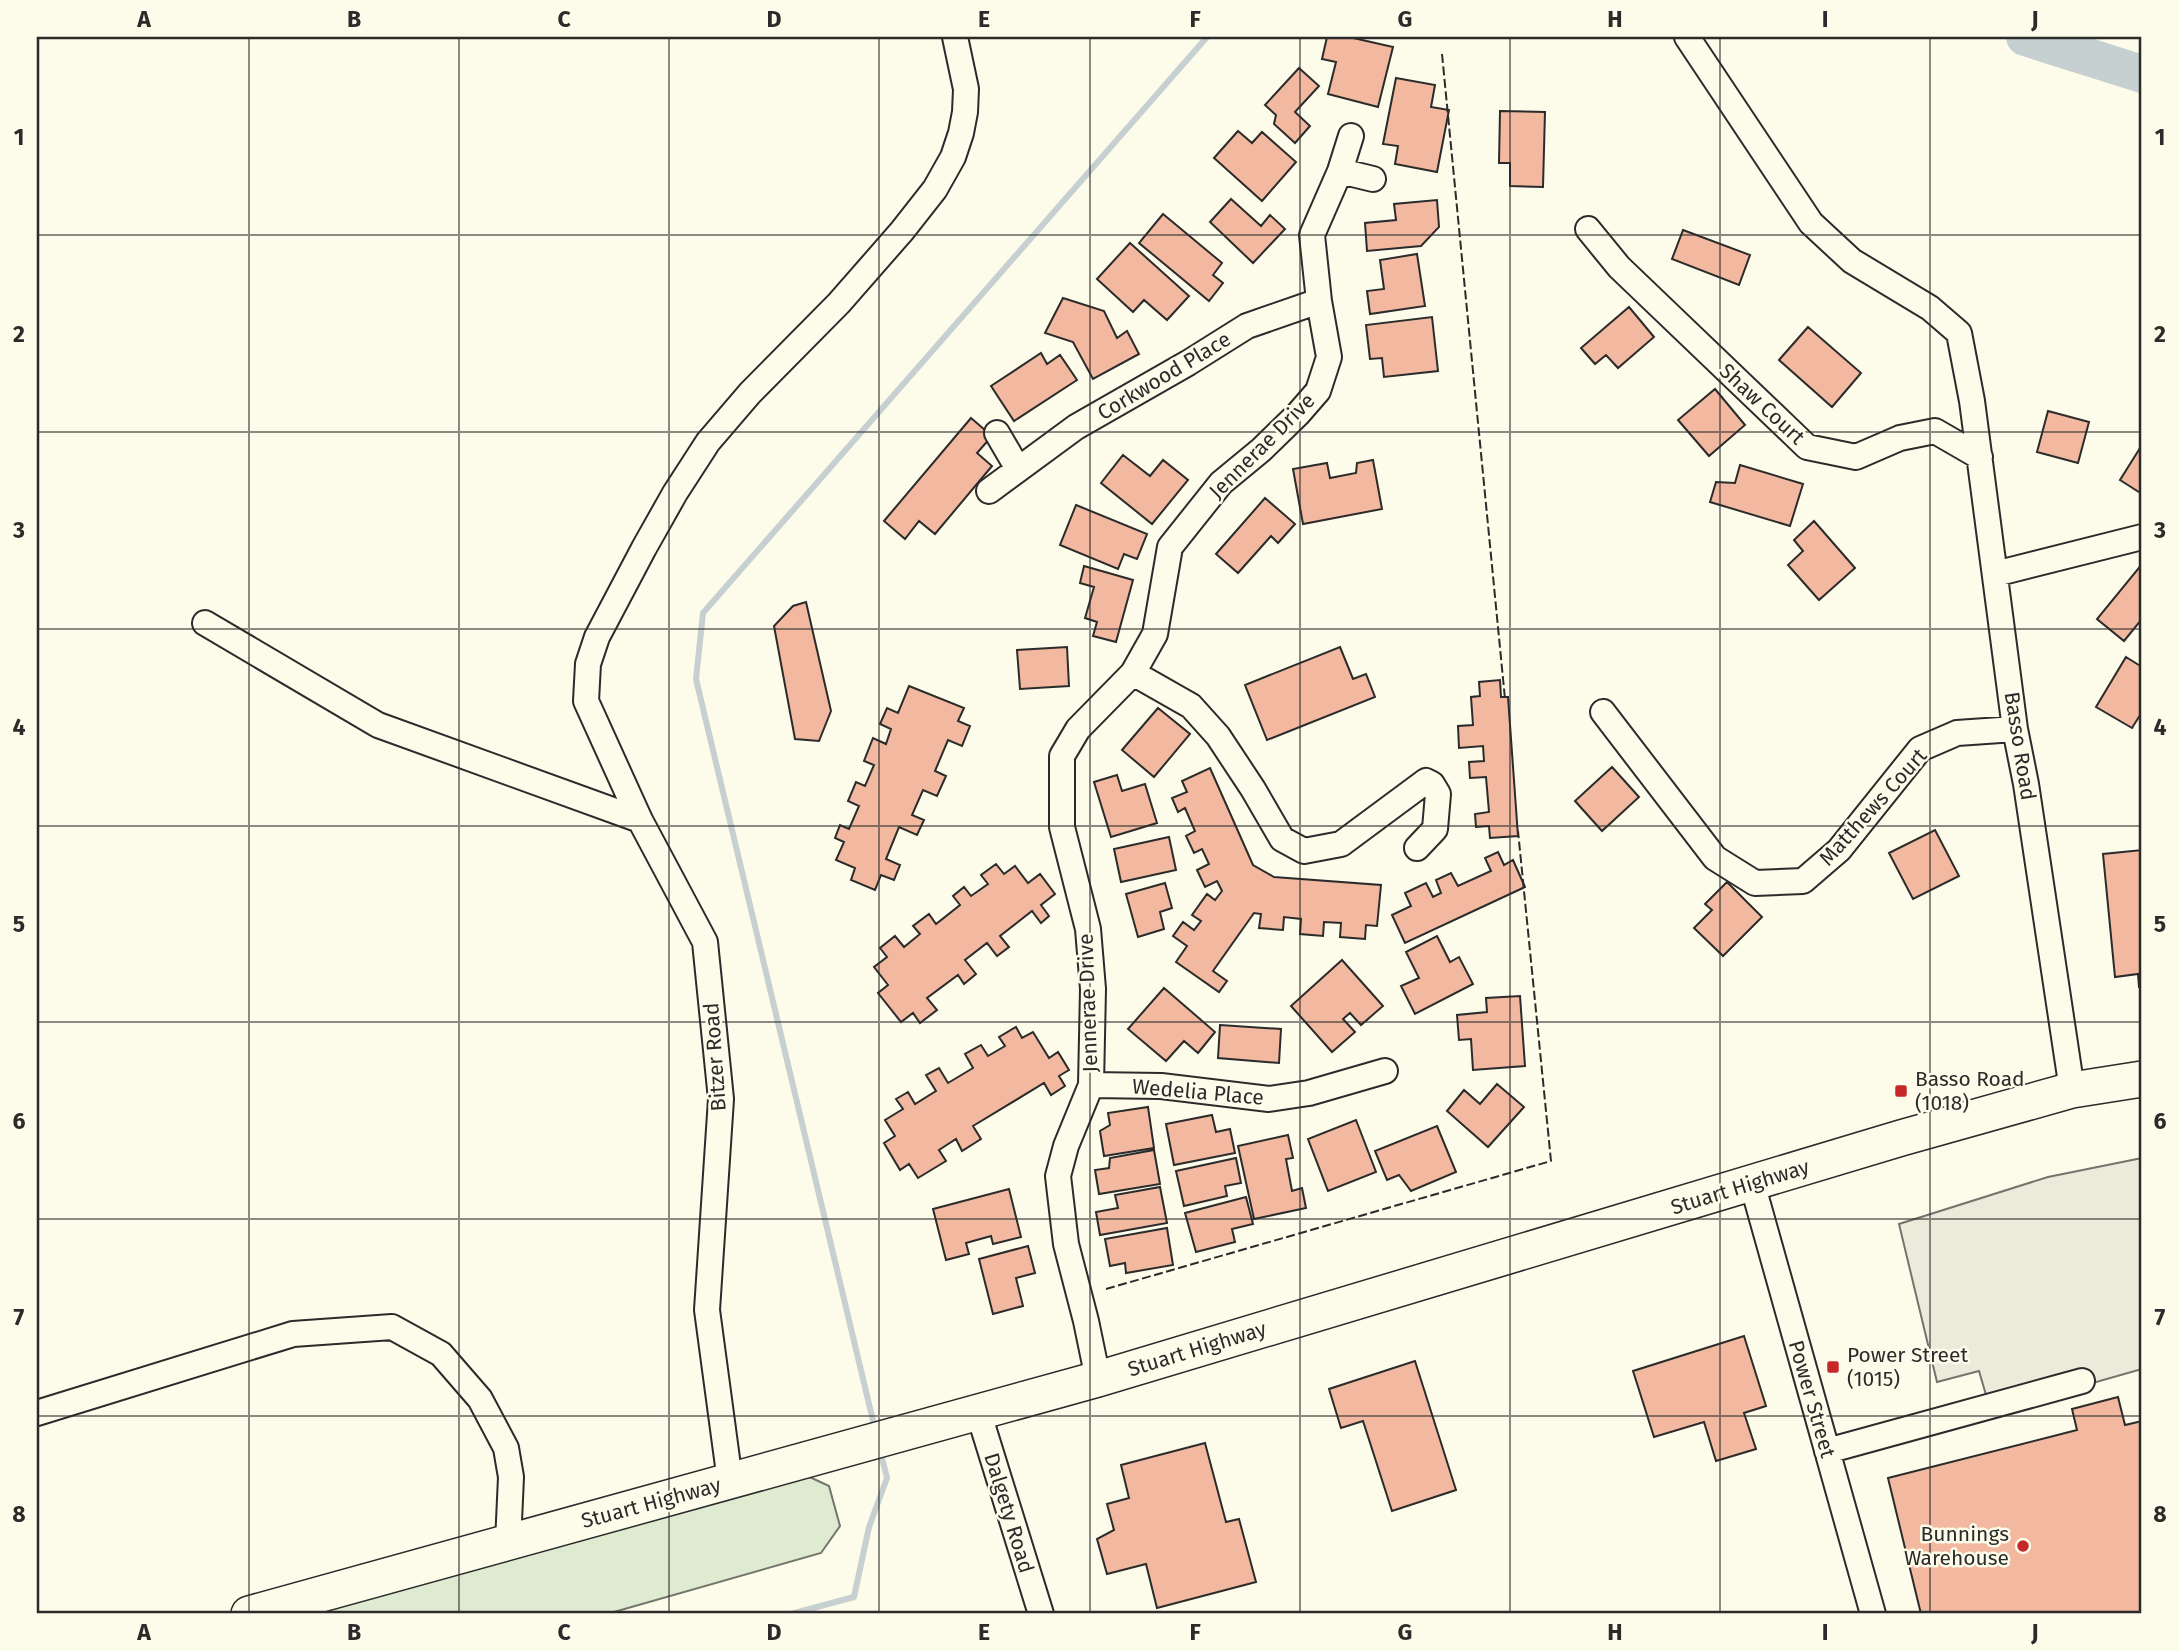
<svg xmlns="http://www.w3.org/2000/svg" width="2179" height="1651" font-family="'Fira Sans',sans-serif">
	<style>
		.green { fill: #deebd1; stroke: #74746e; stroke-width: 2 }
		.parking { fill: #eceadb; stroke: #74746e; stroke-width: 2 }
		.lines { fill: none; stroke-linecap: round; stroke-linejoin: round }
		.stream { stroke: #c7d0d0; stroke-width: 6 }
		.river { stroke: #c7d0d0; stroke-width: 38 }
		.building { fill: #f2b8a0; stroke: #2b2b2b; stroke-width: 2 }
		.minor-casing { stroke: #2b2b2b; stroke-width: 28 }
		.highway-casing { stroke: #2b2b2b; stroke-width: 38 }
		.minor { stroke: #fdfbea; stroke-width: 24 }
		.highway { stroke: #fdfbea; stroke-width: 35 }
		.fence { stroke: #2b2b2b; stroke-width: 2; stroke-dasharray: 9 3.5; stroke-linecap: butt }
		.grid { fill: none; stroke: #2b2b2b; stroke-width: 2; stroke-opacity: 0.55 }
		.poi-dot { fill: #c62828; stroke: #fdfbea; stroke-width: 2.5 }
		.labels { text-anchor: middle; stroke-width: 5; stroke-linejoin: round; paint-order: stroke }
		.street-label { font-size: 21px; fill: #2b2b2b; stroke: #fdfbea }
		.poi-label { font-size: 21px; fill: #2b2b2b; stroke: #fdfbea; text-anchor: start }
		.neatline { fill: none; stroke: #2b2b2b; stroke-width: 2.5 }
		.grid-label { font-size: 23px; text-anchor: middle; font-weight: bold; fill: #2b2b2b }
	</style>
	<rect width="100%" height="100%" fill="#fdfbea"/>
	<path class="green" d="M786,1466L829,1486L840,1526L821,1553L607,1614H249Z"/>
	<path class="parking" d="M2142,1158V1369L1991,1412L1979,1371L1937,1382L1899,1224L2048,1177Z"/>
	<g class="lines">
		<path class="stream" d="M875,1429L696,679L703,613L1207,37
			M791,1614L854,1597L869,1527L887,1478L880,1450"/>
		<path class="river" d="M2025,37L2142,74"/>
	</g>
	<path class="building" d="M1327,37H1349L1393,47L1378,107L1328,94L1336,62L1322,59Z
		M1299,68L1319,86L1295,112L1310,126L1295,143L1274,124L1276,115L1265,105Z
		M1396,78L1435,85L1431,107L1449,110L1437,172L1395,164L1398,146L1383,144Z
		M1500,111L1545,112L1543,187L1510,186V163H1499Z
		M1238,131L1252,143L1262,132L1296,162L1262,201L1214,158Z
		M1231,199L1261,226L1270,215L1285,229L1253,263L1210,222Z
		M1437,200L1439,227L1421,246L1367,251L1365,223L1396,220L1394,204Z
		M1163,214L1222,263L1213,275L1223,283L1209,301L1139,243Z
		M1683,230L1750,255L1739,285L1672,259Z
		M1130,243L1189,296L1167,320L1144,300L1133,312L1097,279Z
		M1417,254L1425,306L1370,314L1367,291L1384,289L1380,260Z
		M1063,298L1104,311L1117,338L1127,331L1139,354L1093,379L1073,342L1045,333Z
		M1629,307L1654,337L1618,368L1606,355L1595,364L1581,348Z
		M1432,317L1438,371L1384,377L1382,358L1370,359L1366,325Z
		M1808,327L1861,373L1832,407L1779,360Z
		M1041,353L1047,364L1060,355L1077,380L1014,421L991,386Z
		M1715,389L1745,425L1709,456L1678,420Z
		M2048,411L2089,422L2078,463L2037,452Z
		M971,418L992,436L977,453L992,466L935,534L919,521L905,539L884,521Z
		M2140,448L2142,450V494L2120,480Z
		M1123,455L1150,476L1163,460L1188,480L1152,524L1101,483Z
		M1373,460L1382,509L1303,524L1293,469L1327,463L1330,478L1356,473L1357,463Z
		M1740,465L1803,484L1790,526L1710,502L1716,482L1735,483Z
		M1265,498L1295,524L1278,543L1271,536L1238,573L1216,554Z
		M1076,505L1147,534L1137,559L1124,554L1118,569L1060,545Z
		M1814,521L1855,568L1819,600L1788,565L1803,551L1794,540Z
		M2142,564V619L2124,641L2097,619Z
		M1084,566L1133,580L1116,642L1093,636L1097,622L1085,618L1094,587L1080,583Z
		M806,602L831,711L819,741L795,739L774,626L793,606Z
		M1067,647L1069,686L1020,689L1017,650Z
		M1340,647L1353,679L1366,674L1375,697L1267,740L1245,685Z
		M2126,657L2142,667V712L2132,728L2096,707Z
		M1500,680L1501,697H1508L1518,836L1490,838L1489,826L1476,827L1475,814L1489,812L1486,777L1470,778L1469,762L1484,761L1483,746L1459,748L1458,726L1473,725L1471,697L1480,696L1479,682Z
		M909,686L964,708L958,721L970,726L962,746L948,740L935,771L946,776L937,796L923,790L912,815L924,820L917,835L899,827L886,859L900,865L894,880L881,875L875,890L851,880L855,868L836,860L844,842L835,838L840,825L849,829L859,806L848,801L856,782L865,786L874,765L864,761L873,738L886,744L891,729L880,724L887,708L898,713Z
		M1158,708L1190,734L1154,777L1122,750Z
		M1612,767L1639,797L1602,831L1575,801Z
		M1210,768L1253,865L1274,877L1381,885L1377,926L1366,925L1365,939L1340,937L1341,923L1324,922L1323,936L1300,934L1301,919L1284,917L1283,930L1259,928L1261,914L1254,913L1213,971L1227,981L1219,992L1176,962L1187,946L1173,936L1183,922L1194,930L1201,921L1192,915L1207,894L1215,900L1222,891L1217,881L1205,887L1197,870L1209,864L1202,849L1194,853L1186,836L1195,831L1185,808L1178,812L1172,798L1187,792L1182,781Z
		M1117,775L1122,791L1145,784L1157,823L1111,837L1094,782Z
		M1935,830L1959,876L1913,899L1889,853Z
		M1169,837L1176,870L1121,882L1114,849Z
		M2142,850V987H2139L2138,974L2115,977L2103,854Z
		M1498,852L1504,865L1513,860L1525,887L1405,943L1392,915L1411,906L1405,893L1426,883L1433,897L1441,893L1436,880L1451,873L1458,886L1491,871L1485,858Z
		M996,864L1004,874L1015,866L1028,883L1040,874L1055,894L1041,905L1049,916L1041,923L1032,911L1000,936L1009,947L997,956L987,943L965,960L976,974L964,984L958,975L927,998L937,1010L920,1023L913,1013L901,1022L878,993L888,985L874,967L887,957L880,948L895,936L904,947L920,934L913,926L929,914L936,924L960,905L953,896L964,887L971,896L988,884L981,875Z
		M1727,882L1762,917L1723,956L1694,928L1712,910L1705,904Z
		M1165,883L1172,908L1160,912L1164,929L1138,937L1126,894Z
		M1437,936L1450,962L1459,957L1473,984L1415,1014L1401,986L1419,978L1406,952Z
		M1342,960L1383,1006L1361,1025L1350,1013L1343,1019L1355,1032L1332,1052L1291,1006Z
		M1164,988L1215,1032L1198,1053L1184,1041L1166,1061L1128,1029Z
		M1520,996L1525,1066L1473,1070L1471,1039L1459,1040L1457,1015L1487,1012L1486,998Z
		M1220,1025L1281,1029L1279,1063L1218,1058Z
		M1016,1027L1022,1038L1033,1032L1049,1058L1058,1052L1069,1070L1059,1076L1065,1086L1051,1095L1044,1083L973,1126L981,1139L962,1151L956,1139L939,1150L946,1161L918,1178L909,1164L900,1170L884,1143L895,1136L885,1120L903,1109L896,1099L908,1092L915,1104L936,1091L926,1075L939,1068L948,1083L973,1068L965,1054L981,1045L988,1056L1005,1046L999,1037Z
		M1497,1084L1524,1107L1488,1147L1447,1111L1464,1090L1480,1104Z
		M1148,1107L1154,1148L1104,1156L1100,1131L1110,1125L1108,1113Z
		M1212,1115L1216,1132L1230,1129L1235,1153L1174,1165L1166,1124Z
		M1356,1120L1376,1172L1328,1191L1308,1139Z
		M1437,1126L1456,1172L1411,1191L1399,1175L1387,1180L1375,1151Z
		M1288,1135L1293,1158L1286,1159L1292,1191L1302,1188L1306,1208L1254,1219L1238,1146Z
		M1154,1150L1160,1184L1099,1194L1095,1170L1109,1168L1110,1158Z
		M1236,1158L1241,1183L1225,1186L1227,1196L1184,1206L1176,1171Z
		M1160,1187L1167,1223L1100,1235L1096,1212L1118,1208L1115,1195Z
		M1009,1189L1021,1237L993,1244L991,1236L966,1243L969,1254L946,1260L933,1209Z
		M1246,1197L1253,1224L1232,1229L1235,1242L1196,1252L1185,1213Z
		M1167,1228L1173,1265L1126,1273L1125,1263L1110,1266L1105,1239Z
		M1028,1246L1035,1273L1016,1278L1023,1306L993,1314L979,1259Z
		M1744,1336L1766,1406L1744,1413L1756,1449L1716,1461L1704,1422L1654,1437L1633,1371Z
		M1415,1361L1456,1490L1392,1511L1363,1421L1341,1428L1329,1389Z
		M2118,1397L2125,1425L2142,1421V1614H1921L1888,1478L2077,1430L2072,1409Z
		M1205,1443L1226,1522L1239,1519L1256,1582L1157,1608L1146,1564L1107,1574L1097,1539L1114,1530L1107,1504L1129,1498L1121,1465Z"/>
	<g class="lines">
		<defs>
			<path id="minor" d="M1687,37L1811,223L1852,261L1930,308L1959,333L1972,401L2015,729L2026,784L2072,1090
				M1340,171L1373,179
				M1588,229L1619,267L1807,447L1856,457L1900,438L1935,431L1980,457
				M997,433L1018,469
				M989,491L1076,427L1188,363L1247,326L1319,301
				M1995,574L2142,537
				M205,623L378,725L640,820
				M1133,673L1191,706L1218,736L1253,789L1282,839L1304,851L1341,844L1426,781L1432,784L1438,794L1435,829L1417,848
				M1603,712L1715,858L1755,883L1803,881L1839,850L1920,749L1957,733L2015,729
				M1091,1085L1161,1086L1269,1099L1309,1093L1385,1071
				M1752,1183L1873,1614
				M1098,1379L1086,1321L1066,1244L1058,1176L1066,1146L1091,1085L1093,989L1088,929L1062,827V756L1078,729L1133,673L1155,634L1170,547L1221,483L1261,450L1298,414L1318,391L1329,357L1319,301L1312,235L1340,171L1351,136
				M978,1411L1041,1614
				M37,1413L293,1334L392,1327L441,1354L480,1399L506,1448L511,1477L508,1543
				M1827,1451L2082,1381
				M730,1481L707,1310L721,1099L705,942L640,820L586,701L588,664L597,637L644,548L675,493L708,442L750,393L839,303L902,231L935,189L953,157L961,133L965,112L966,89L955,37"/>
			<path id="highway" d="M249,1614L1098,1379L1901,1138L2072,1090L2142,1079"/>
		</defs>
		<use href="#minor" class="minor-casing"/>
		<use href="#highway" class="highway-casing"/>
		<use href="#minor" class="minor"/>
		<use href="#highway" class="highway"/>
		<path class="fence" d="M1442,54L1505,699
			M1106,1289L1551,1161L1518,831"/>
	</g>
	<path class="grid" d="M249,37V1614M459,37V1614M669,37V1614M879,37V1614M1090,37V1614M1300,37V1614M1510,37V1614M1720,37V1614M1930,37V1614M37,235H2142M37,432H2142M37,629H2142M37,826H2142M37,1022H2142M37,1219H2142M37,1416H2142"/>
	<g class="poi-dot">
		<rect x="1894" y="1084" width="14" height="14" rx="3.5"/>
		<rect x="1826" y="1360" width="14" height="14" rx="3.5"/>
		<circle cx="2023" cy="1546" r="7"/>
	</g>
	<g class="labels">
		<g class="street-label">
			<text transform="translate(1164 376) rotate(-31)" y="7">Corkwood Place</text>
			<text transform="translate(1762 404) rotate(43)" y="7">Shaw Court</text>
			<text transform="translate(1262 446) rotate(-45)" y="7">Jennerae Drive</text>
			<text transform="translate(2020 746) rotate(81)" y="7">Basso Road</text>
			<text transform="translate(1873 807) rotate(-48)" y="7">Matthews Court</text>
			<text transform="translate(1088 1003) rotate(-92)" y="7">Jennerae Drive</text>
			<text transform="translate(715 1057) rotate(-94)" y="7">Bitzer Road</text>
			<text transform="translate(1198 1092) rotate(5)" y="7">Wedelia Place</text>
			<text transform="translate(1740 1187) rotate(-17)" y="7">Stuart Highway</text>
			<text transform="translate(1197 1349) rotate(-17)" y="7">Stuart Highway</text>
			<text transform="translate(1812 1399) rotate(74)" y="7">Power Street</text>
			<text transform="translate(651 1503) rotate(-15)" y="7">Stuart Highway</text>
			<text transform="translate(1009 1513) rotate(73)" y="7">Dalgety Road</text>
		</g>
		<g class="poi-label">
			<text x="1915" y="1086">Basso Road<tspan x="1915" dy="24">(1018)</tspan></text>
			<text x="1847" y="1362">Power Street<tspan x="1847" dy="24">(1015)</tspan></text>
			<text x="2009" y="1541" text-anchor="end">Bunnings<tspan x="2009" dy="24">Warehouse</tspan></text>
		</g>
	</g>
	<rect width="2179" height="1651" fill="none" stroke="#fdfbea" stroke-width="77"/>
	<rect x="38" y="38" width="2102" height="1574" class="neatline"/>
	<g class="grid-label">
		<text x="144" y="27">A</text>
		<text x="354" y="27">B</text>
		<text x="564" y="27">C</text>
		<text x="774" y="27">D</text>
		<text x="984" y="27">E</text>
		<text x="1195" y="27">F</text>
		<text x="1405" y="27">G</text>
		<text x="1615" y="27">H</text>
		<text x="1825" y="27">I</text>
		<text x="2035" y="27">J</text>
		<text x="19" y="145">1</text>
		<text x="2160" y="145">1</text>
		<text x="19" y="342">2</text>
		<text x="2160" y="342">2</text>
		<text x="19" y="538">3</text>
		<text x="2160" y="538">3</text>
		<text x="19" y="735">4</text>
		<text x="2160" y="735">4</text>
		<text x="19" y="932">5</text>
		<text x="2160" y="932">5</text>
		<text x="19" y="1129">6</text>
		<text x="2160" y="1129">6</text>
		<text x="19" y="1325">7</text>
		<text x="2160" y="1325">7</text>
		<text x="19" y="1522">8</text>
		<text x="2160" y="1522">8</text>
		<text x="144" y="1640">A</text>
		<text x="354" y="1640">B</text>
		<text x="564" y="1640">C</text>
		<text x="774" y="1640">D</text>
		<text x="984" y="1640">E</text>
		<text x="1195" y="1640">F</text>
		<text x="1405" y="1640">G</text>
		<text x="1615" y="1640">H</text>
		<text x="1825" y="1640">I</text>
		<text x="2035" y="1640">J</text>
	</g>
</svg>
